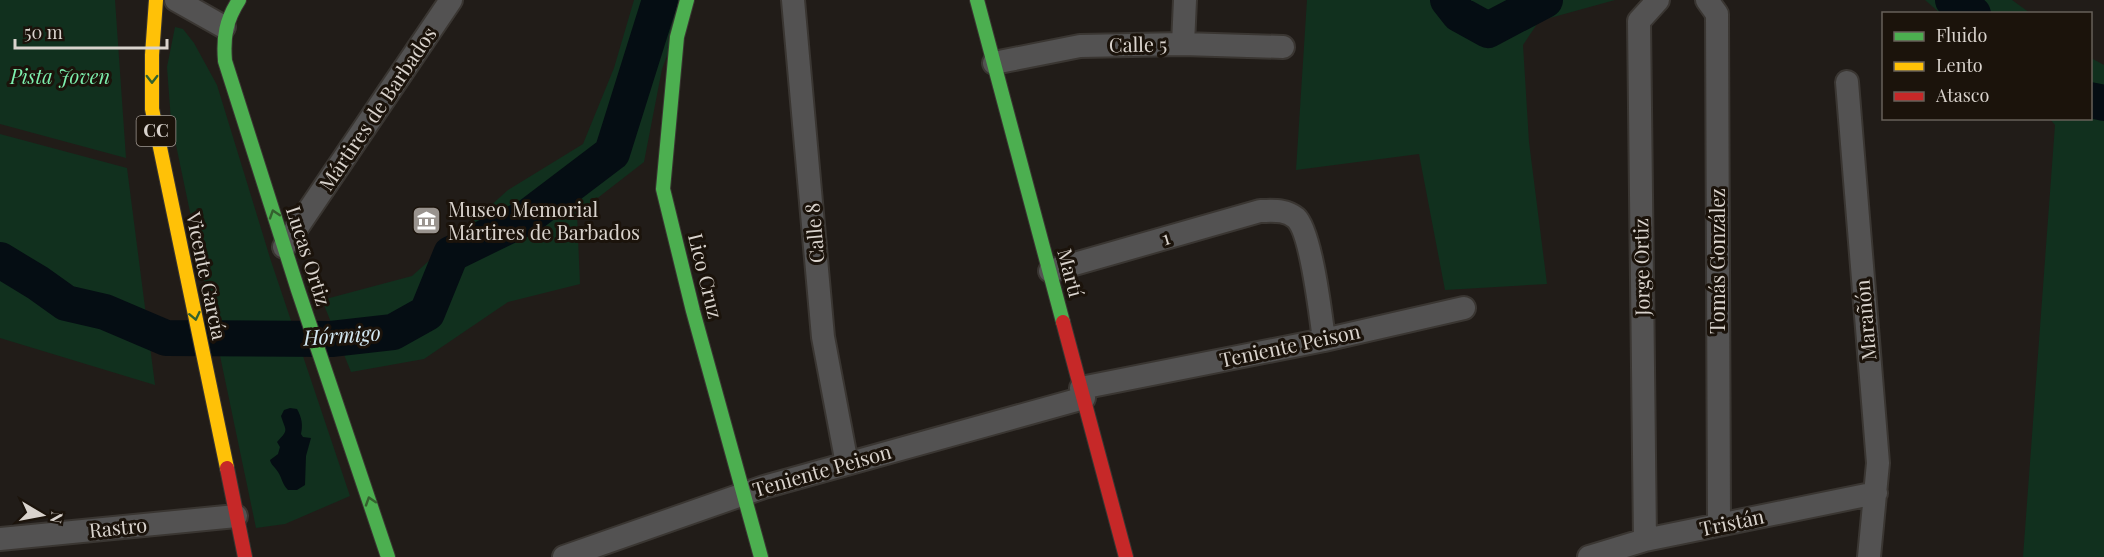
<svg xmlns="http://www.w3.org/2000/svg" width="2104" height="557" font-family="'Playfair Display',serif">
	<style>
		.green { fill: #11301e }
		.water { fill: #050d13 }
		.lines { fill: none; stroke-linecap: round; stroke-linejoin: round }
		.river { stroke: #050d13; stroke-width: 36 }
		.street-casing { stroke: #3a3632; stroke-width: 26 }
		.fast-casing { stroke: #3a3632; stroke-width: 16 }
		.slow-casing { stroke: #3a3632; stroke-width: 16 }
		.jam-casing { stroke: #3a3632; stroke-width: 16 }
		.street { stroke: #535252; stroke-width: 22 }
		.fast { stroke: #4caf50; stroke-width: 14 }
		.slow { stroke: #ffc107; stroke-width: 14 }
		.jam { stroke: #c62828; stroke-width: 14 }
		.oneway { stroke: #34612e }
		.labels { text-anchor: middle; stroke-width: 6; stroke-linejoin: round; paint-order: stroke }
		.shield { fill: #1b130b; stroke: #a09993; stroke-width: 1.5 }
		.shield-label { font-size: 18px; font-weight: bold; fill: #d9d3cd }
		.street-label { font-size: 20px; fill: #d9d3cd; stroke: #1b130b }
		.park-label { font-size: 20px; font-style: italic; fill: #7df0ae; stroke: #1b130b }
		.poi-label { font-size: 20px; fill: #d9d3cd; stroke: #1b130b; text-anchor: start }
		.water-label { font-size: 21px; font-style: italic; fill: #d1e7f2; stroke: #1b130b }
	</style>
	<rect width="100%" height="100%" fill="#211c18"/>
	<path class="green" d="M0,0H115L126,158L0,124Z
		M634,0H688L662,69L644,162L577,214L580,284L508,302L424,359L351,372L322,300L412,276L508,190L583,144L614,68Z
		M1307,0H1615L1539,21L1523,45L1529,142L1547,284L1445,290L1419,154L1296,170Z
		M1925,0H2012L2030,13H1940Z
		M175,27L183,29L194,43L217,85L271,261L350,496L285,524L256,528L171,121L167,67Z
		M2091,58L2104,65V557H2023L2055,125L2050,119L2090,118Z
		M0,134L127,168L155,385L0,338Z"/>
	<path class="water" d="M290,408L297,409C302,418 303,425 301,434L303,437L311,438L306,456L305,485L297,490H288C282,484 282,478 278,472C275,467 271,465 270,460L278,454L280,447L277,442C289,429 286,432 281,416L284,410Z"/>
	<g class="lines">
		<path class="river" d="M1448,0L1459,14L1488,30L1545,0
			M1953,0L1973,14
			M2090,100L2104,103
			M0,260L38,283L66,303L105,312L166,338L331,339L393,332L427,313L451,254L529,216L612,153L660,0"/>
		<defs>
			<path id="street" d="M176,0L224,27
				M793,0L823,337L847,464
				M1707,0L1717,14L1719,525
				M1183,44L1185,0
				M994,63L1080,46L1183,44L1283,47
				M1847,82L1878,463L1869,557
				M284,247L451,0
				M1050,271L1260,211C1273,211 1285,209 1296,218C1311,232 1321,317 1324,340
				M1081,388L1324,340L1464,308
				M0,539L236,516
				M1645,540L1639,21L1658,0
				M564,557L764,487L1084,398
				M1589,557L1645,540L1876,493"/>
			<path id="fast" d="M239,0C226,20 223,37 225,61L298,290L388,557
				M687,0L677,37L663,189L693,311L761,557
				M977,0L1063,322"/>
			<path id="slow" d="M156,0L152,55V109L227,468"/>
			<path id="jam" d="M1063,322L1126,557
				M227,468L245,557"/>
		</defs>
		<use href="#street" class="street-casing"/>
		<use href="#fast" class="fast-casing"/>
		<use href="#slow" class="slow-casing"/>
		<use href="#jam" class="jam-casing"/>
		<use href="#street" class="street"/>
		<use href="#fast" class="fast"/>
		<use href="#slow" class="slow"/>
		<use href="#jam" class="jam"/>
	</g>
	<defs><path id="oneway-chevron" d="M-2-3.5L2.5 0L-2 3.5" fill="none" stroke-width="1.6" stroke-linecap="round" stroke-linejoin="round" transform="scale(1.5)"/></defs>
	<g class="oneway">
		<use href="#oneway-chevron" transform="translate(152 79) rotate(90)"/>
		<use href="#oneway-chevron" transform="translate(274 214) rotate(-108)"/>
		<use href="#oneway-chevron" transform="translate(195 316) rotate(78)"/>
		<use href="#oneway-chevron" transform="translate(370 501) rotate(-108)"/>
	</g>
	<defs>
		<symbol id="museum-square" viewBox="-11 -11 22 22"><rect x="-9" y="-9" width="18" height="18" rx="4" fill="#99938e" stroke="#1b130b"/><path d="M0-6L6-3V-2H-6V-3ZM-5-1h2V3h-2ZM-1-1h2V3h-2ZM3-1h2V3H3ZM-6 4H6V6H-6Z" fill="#fff"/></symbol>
	</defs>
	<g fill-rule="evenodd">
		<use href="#museum-square" x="410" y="204" width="33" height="33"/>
	</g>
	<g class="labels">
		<rect class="shield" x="136.5" y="116" width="39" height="30" rx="4.5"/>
		<g class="shield-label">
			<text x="156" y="137">CC</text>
		</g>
		<g class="street-label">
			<text transform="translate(1138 45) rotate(-1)" y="7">Calle 5</text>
			<text transform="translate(378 109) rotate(-56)" y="7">Mártires de Barbados</text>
			<text transform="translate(815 233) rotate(-95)" y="7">Calle 8</text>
			<text transform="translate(1166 238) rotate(-16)" y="7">1</text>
			<text transform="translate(308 256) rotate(72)" y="7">Lucas Ortiz</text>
			<text transform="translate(1718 261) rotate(-90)" y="7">Tomás González</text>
			<text transform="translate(1642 267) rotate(-91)" y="7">Jorge Ortiz</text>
			<text transform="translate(1070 273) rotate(75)" y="7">Martí</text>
			<text transform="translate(206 276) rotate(78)" y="7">Vicente García</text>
			<text transform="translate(705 276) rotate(76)" y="7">Lico Cruz</text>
			<text transform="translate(1866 320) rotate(-95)" y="7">Marañón</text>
			<text transform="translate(1290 346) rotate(-12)" y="7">Teniente Peison</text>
			<text transform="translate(822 471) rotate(-16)" y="7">Teniente Peison</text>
			<text transform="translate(1732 523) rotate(-12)" y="7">Tristán</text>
			<text transform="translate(118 528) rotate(-6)" y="7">Rastro</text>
		</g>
		<g class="park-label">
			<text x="60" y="84">Pista Joven</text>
		</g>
		<g class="poi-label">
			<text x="448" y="217">Museo Memorial<tspan x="448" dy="23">Mártires de Barbados</tspan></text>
		</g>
		<g class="water-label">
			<text transform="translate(342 336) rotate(-4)" y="7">Hórmigo</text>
		</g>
	</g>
	<rect x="1882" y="12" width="210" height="108" fill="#1b130b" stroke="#676059" stroke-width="1.5"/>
	<rect x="1894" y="32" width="30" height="9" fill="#4caf50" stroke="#676059" stroke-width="1.5"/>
	<text x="1936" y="42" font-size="18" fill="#d9d3cd">Fluido</text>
	<rect x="1894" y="62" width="30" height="9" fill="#ffc107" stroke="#676059" stroke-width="1.5"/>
	<text x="1936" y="72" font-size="18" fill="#d9d3cd">Lento</text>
	<rect x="1894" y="92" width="30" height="9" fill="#c62828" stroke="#676059" stroke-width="1.5"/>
	<text x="1936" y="102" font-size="18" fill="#d9d3cd">Atasco</text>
	<g transform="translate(42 515) rotate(100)" stroke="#1b130b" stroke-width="4.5" paint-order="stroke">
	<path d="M0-4.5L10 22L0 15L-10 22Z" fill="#d9d3cd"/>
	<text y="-9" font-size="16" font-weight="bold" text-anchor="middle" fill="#d9d3cd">N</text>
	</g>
	<path d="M15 39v9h152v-9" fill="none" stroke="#d9d3cd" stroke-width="3"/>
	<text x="24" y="39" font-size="18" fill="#d9d3cd" stroke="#1b130b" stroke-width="4.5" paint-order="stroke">50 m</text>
</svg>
